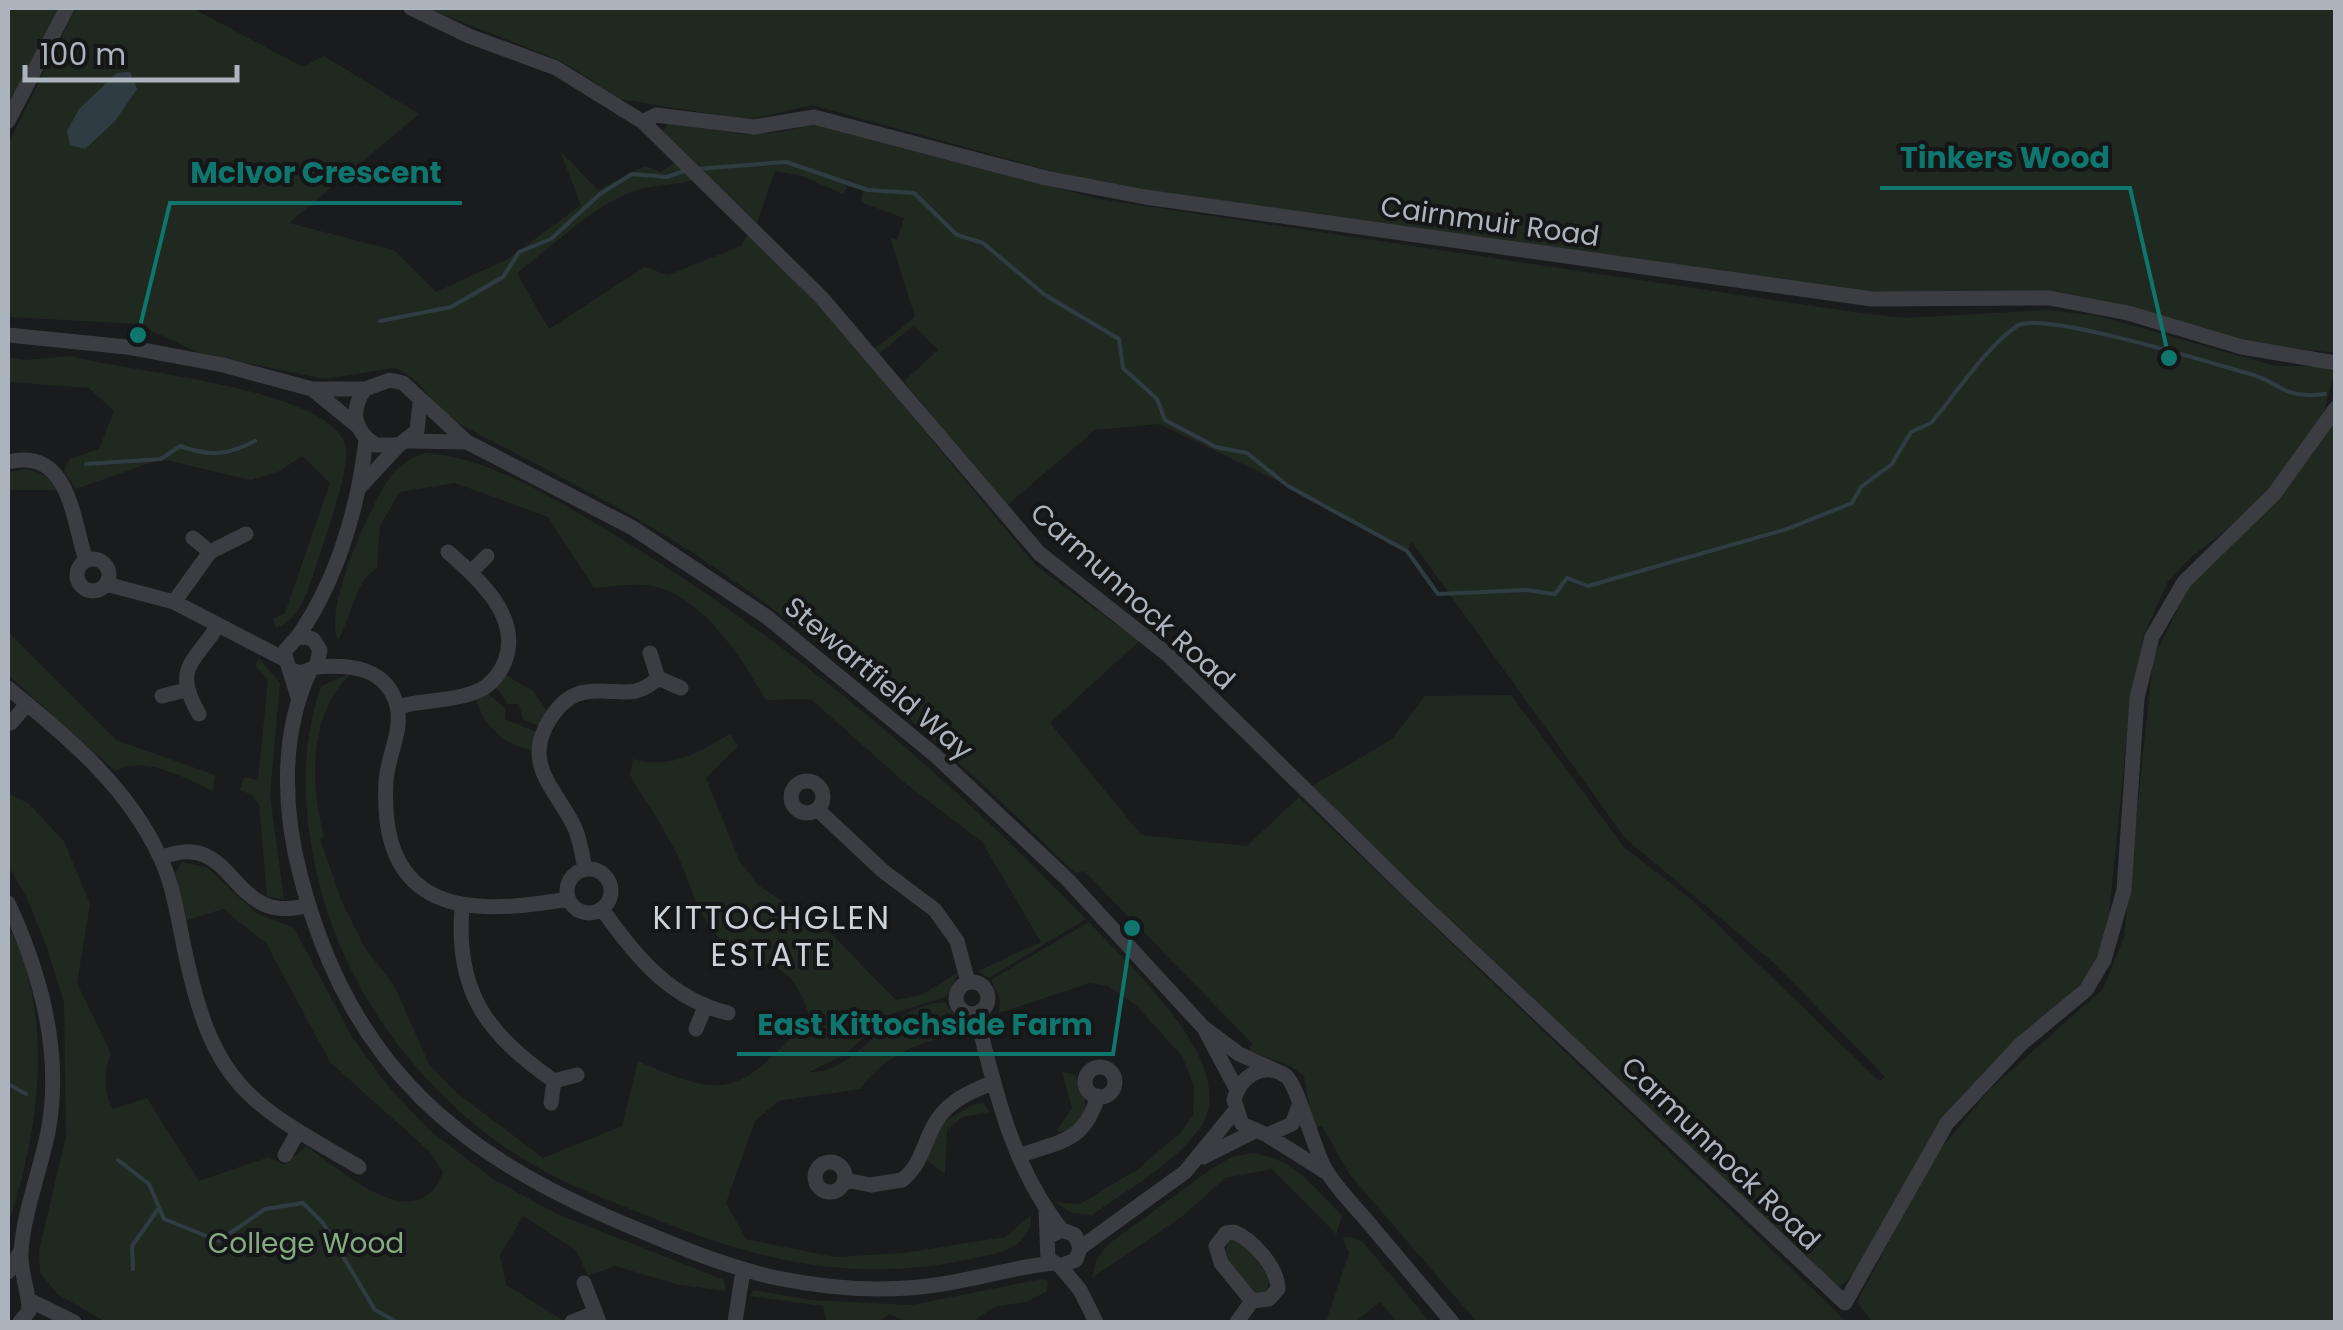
<svg xmlns="http://www.w3.org/2000/svg" width="2343" height="1330" font-family="Poppins,sans-serif">
	<style>
		.green { fill: #202920 }
		.water { fill: #2f3d43 }
		.lines { fill: none; stroke-linecap: round; stroke-linejoin: round }
		.stream { stroke: #2f3d43; stroke-width: 4 }
		.minor { stroke: #3b3d42; stroke-width: 15 }
		.labels { text-anchor: middle; stroke-width: 8; stroke-linejoin: round; paint-order: stroke }
		.street-label { font-size: 28px; fill: #acb4bd; stroke: #151618 }
		.park-label { font-size: 28px; fill: #86aa82; stroke: #151618 }
		.quarter-label { font-size: 32px; letter-spacing: 2.5px; fill: #ced2d9; stroke: #151618 }
		.leader { fill: none; stroke: #0f766e; stroke-width: 4 }
		.callout-dot { fill: #0f766e; stroke: #151618; stroke-width: 4 }
		.callout-label { font-size: 30px; text-anchor: middle; font-weight: bold; fill: #0f766e; stroke: #151618; stroke-width: 8; stroke-linejoin: round; paint-order: stroke }
	</style>
	<rect width="100%" height="100%" fill="#1a1b1d"/>
	<path class="green" d="M8,8H59L8,109Z
		M76,8H192L303,67L324,56L419,114L289,223L394,250L436,292L508,259L581,205L560,151L598,190L645,166L661,172L676,161L695,179C675,186 660,184 641,189C602,198 549,249 517,273L549,329L645,267L668,275L741,246L750,231L809,291L1036,566L1139,641L1050,723L1141,835L1247,846L1299,797L1847,1322H1477L1350,1175L1322,1126L1313,1128L1304,1076L1290,1066L1249,1050L1252,1043L1084,871L1075,873C959,759 833,645 696,555C620,505 536,465 456,422C431,407 423,378 394,368L324,379L196,352L138,324L8,317V144Z
		M426,8H2335V353L2238,342L2100,302H1934L1091,182L812,105L748,120L620,99L563,62Z
		M668,123L741,134L780,132L815,124L1099,199L1860,313L1906,318L2049,310L2099,316L2275,366H2322L2334,372L2322,421L2254,508L2190,558L2167,583L2144,635L2131,696L2107,934L2092,972L1959,1101L1853,1275L1838,1288L1311,787L1392,739L1425,696L1511,695L1624,847L1692,900L1879,1081L1885,1077L1774,963L1625,838L1412,542L1407,551L1274,479L1159,424L1095,430L1005,507L904,381L938,350L914,325L879,354L875,349L915,317L890,237L897,240L904,218L860,202L864,191L847,186L843,194L802,176L775,171L757,223L662,133Z
		M71,356C123,372 334,387 346,448C349,468 330,524 323,545C313,570 305,620 276,628L273,619L285,613L330,483L302,456L280,471L251,480L161,459L76,489L64,471L70,459L99,449L114,411L89,388L8,382V357L25,360Z
		M2335,420V1322H1873L1857,1302L1932,1160L1989,1090L2103,989L2124,937L2153,658L2189,587L2250,528Z
		M425,453C489,457 551,497 605,529C782,635 943,770 1086,919L989,978L978,971L1041,942L982,842L905,783L811,699L766,700C741,657 698,587 642,585C626,584 610,587 594,588L548,517L455,483L400,492L380,526L377,568C354,581 352,618 338,640C323,609 369,509 388,480C396,467 411,457 425,453Z
		M28,469L48,476L62,490H10L8,502V472Z
		M8,632L116,740L215,775L213,791C185,778 145,755 115,771L8,675Z
		M259,658L280,683L270,796L284,899L267,897L259,805L252,795L240,790L244,777L258,780L268,680L255,666Z
		M352,673C308,713 310,782 324,837L320,839L342,902L365,948L394,985L429,1064L457,1093L543,1158L622,1126L638,1061C733,1105 742,1088 810,1018C787,942 756,980 718,937C697,914 690,882 677,854C664,827 645,801 630,775L633,759C672,770 696,753 730,734L738,746L706,778L739,860L758,885L831,934L896,1000L921,995L959,972L946,997L891,1014L844,1055L809,1072C858,1074 882,1006 945,1002L969,1034C929,1036 883,1055 861,1089L778,1101L755,1121L726,1203L746,1239L834,1257L903,1253L1005,1237L1031,1215C1031,1251 994,1254 965,1260C853,1284 751,1259 648,1216C611,1201 572,1187 537,1167C427,1105 340,990 315,865C302,803 301,746 321,686Z
		M506,675L534,692L547,711L539,726L523,720L519,704H508L496,687Z
		M488,694L505,708V719L537,732L534,751C506,746 484,727 476,699Z
		M8,793L28,803L64,841L90,904L77,983L111,1054C103,1070 104,1094 113,1109L147,1098L199,1181L269,1157L284,1165L306,1146C341,1170 417,1241 443,1172L430,1152L330,1062L266,943L223,909L187,920L175,873L182,862L208,868L256,913L294,928L352,1037L387,1085L428,1129L493,1179L557,1214L724,1280L726,1291L680,1285L615,1266L588,1276L576,1250L523,1216L500,1255L506,1285L566,1322H106L57,1294L40,1272L39,1251L66,1136L64,1002L45,942L25,894L8,866Z
		M1089,922C1128,965 1245,1068 1199,1129C1172,1166 1128,1189 1092,1215L1072,1213L1055,1202L1080,1204L1138,1169L1181,1132L1193,1115L1194,1086L1182,1056L1136,1005L1108,986L1090,983L999,1013L1000,998L991,980Z
		M8,925C56,1014 39,1133 8,1225Z
		M1062,1072L1075,1075C1088,1106 1092,1107 1070,1133L1056,1131L1072,1108Z
		M972,1105L984,1103L990,1112L962,1117L947,1130L945,1174L927,1160L939,1125Z
		M1253,1153C1294,1159 1315,1188 1342,1216L1336,1234L1272,1169L1225,1178L1184,1215L1092,1278L1096,1261L1107,1245L1207,1172L1231,1157Z
		M1350,1237L1363,1242L1430,1322H1398L1380,1302L1355,1322H1326L1349,1253L1343,1238Z
		M1229,1240L1242,1241L1270,1278L1266,1293H1254L1224,1256Z
		M1042,1279L1048,1281L1047,1291L1029,1301L994,1307L972,1322H907L889,1314L879,1322H820L826,1320L823,1306L749,1296L754,1290L810,1300L912,1305Z"/>
	<path class="water" d="M130,72L137,89L115,121L85,149L70,145L67,131L79,109L117,73Z"/>
	<g class="lines">
		<path class="stream" d="M696,169L786,162L868,190L914,193L957,235L983,243L1045,295L1119,339L1123,368L1157,399L1165,420L1216,447L1247,453L1288,486L1407,551L1438,594L1526,590L1555,594L1567,578L1588,586L1787,529L1852,503L1861,487L1892,464L1911,432L1931,423C1955,395 1987,346 2017,326C2041,310 2211,363 2247,373C2285,383 2278,399 2325,394
			M380,321L451,307L503,277L519,252L551,239L600,194L632,174L667,177L687,170
			M86,464L161,459L180,446C210,457 228,455 255,441
			M8,1084L26,1094
			M118,1160L149,1184L164,1219L219,1241L265,1209L303,1203L323,1223L375,1310L397,1322
			M133,1269L132,1246L159,1208"/>
		<path class="minor" d="M411,8L469,36L556,68L643,122L821,297L1039,553L1167,654L1413,895L1845,1303L1947,1123L2021,1044L2086,990L2104,960L2124,890L2137,698L2152,637L2184,582L2274,494L2336,408
			M8,121L67,8
			M643,122L656,115L754,127L814,117L1046,178L1145,197L1872,299L2049,298L2128,313L2242,347L2336,363
			M8,335L127,347L223,365L312,389H365
			M312,389L356,425
			M420,403L417,431L399,445H376C353,431 350,410 365,389L390,380L403,383L467,442L633,528L767,617L936,756L1067,879L1203,1027L1239,1054L1277,1071
			M408,441L467,442
			M8,462C70,447 72,519 86,560
			M360,487L399,445
			M193,538L210,552
			M77 575a16 16 0 1 1 32 0a16 16 0 1 1-32 0Z
			M471,572L487,556
			M106,584L174,602L284,659
			M174,602L210,552L246,534
			M298,636C337,581 359,505 366,439
			M650,653L658,678L681,688
			M316,667C349,664 387,667 397,706C403,731 387,757 386,782C379,913 467,917 568,899
			M292,670L301,673L316,667L320,650L313,639L298,636L284,652L298,697
			M310,671C280,735 283,811 301,878C351,1068 459,1156 634,1228C681,1248 727,1267 777,1278C831,1289 887,1293 942,1284C980,1278 1015,1267 1053,1263
			M8,688C67,737 127,785 160,857C175,888 179,927 187,961C215,1088 252,1105 359,1167
			M162,696L186,690
			M398,707C424,699 455,702 480,690C492,684 501,672 505,661C522,617 478,578 448,552
			M199,714C172,667 194,664 218,625
			M11,723L27,704
			M791 797a16 16 0 1 1 32 0a16 16 0 1 1-32 0Z
			M818,810L883,871L935,910L957,941L968,982
			M161,858C237,826 228,929 308,905
			M567 891a22 22 0 1 1 44 0a22 22 0 1 1-44 0Z
			M585,869C582,854 580,837 573,824C554,787 522,763 550,719C559,705 570,694 586,692C616,687 633,702 658,678
			M8,903C41,974 63,1053 48,1132C40,1171 24,1212 21,1251C20,1273 29,1291 29,1311L20,1322
			M462,908C455,991 487,1035 554,1081
			M602,909C635,956 670,999 728,1013
			M956 998a16 16 0 1 1 32 0a16 16 0 1 1-32 0Z
			M976,1014C995,1089 1012,1168 1062,1230
			M696,1029L705,1007
			M1206,1032L1237,1090
			M1085 1082a15 15 0 1 1 30 0a15 15 0 1 1-30 0Z
			M554,1081L577,1075
			M551,1103L554,1081
			M1299,1106L1292,1124L1267,1135L1242,1124L1234,1100C1240,1077 1263,1060 1286,1076C1297,1084 1314,1148 1324,1167C1335,1187 1353,1204 1368,1222C1396,1255 1424,1289 1452,1322
			M1267,1135L1324,1171
			M285,1155L298,1132
			M1019,1156C1061,1140 1083,1144 1098,1096
			M1203,1157L1253,1132
			M815 1177a15 15 0 1 1 30 0a15 15 0 1 1-30 0Z
			M845,1180L871,1185L902,1180C919,1167 922,1150 931,1131C943,1103 967,1093 994,1082
			M1046,1211L1048,1259L1060,1266L1076,1260L1080,1248L1075,1235L1062,1230L1048,1237
			M1234,1232C1253,1240 1278,1268 1278,1289L1269,1299L1252,1301L1221,1263L1216,1246L1226,1233Z
			M1080,1248L1185,1172L1235,1111
			M1060,1266L1080,1290L1096,1322
			M8,1272L21,1251
			M584,1283L599,1322
			M29,1300L74,1322
			M572,1322L595,1313
			M735,1322L743,1270
			M1237,1322L1252,1301"/>
	</g>
	<g class="labels">
		<g class="street-label">
			<text transform="translate(1490 221) rotate(8)" y="10">Cairnmuir Road</text>
			<text transform="translate(1133 596) rotate(42)" y="10">Carmunnock Road</text>
			<text transform="translate(879 678) rotate(40)" y="10">Stewartfield Way</text>
			<text transform="translate(1721 1153) rotate(44)" y="10">Carmunnock Road</text>
		</g>
		<g class="park-label">
			<text x="306" y="1253">College Wood</text>
		</g>
		<g class="quarter-label">
			<text x="772" y="929">KITTOCHGLEN<tspan x="772" dy="37">ESTATE</tspan></text>
		</g>
	</g>
	<path class="leader" d="M2169 358L2130 188H1880M138 335L170 203H462M1132 928L1113 1054H737"/>
	<g class="callout-dot">
		<circle cx="2169" cy="358" r="10"/>
		<circle cx="138" cy="335" r="10"/>
		<circle cx="1132" cy="928" r="10"/>
	</g>
	<g class="callout-label">
		<text x="2005" y="168">Tinkers Wood</text>
		<text x="316" y="183">McIvor Crescent</text>
		<text x="925" y="1035">East Kittochside Farm</text>
	</g>
	<rect width="2343" height="1330" fill="none" stroke="#acb4bd" stroke-width="20"/>
	<path d="M25 65v15h212v-15" fill="none" stroke="#acb4bd" stroke-width="5"/>
	<text x="40" y="65" font-size="30" fill="#acb4bd" stroke="#151618" stroke-width="8" paint-order="stroke">100 m</text>
</svg>
